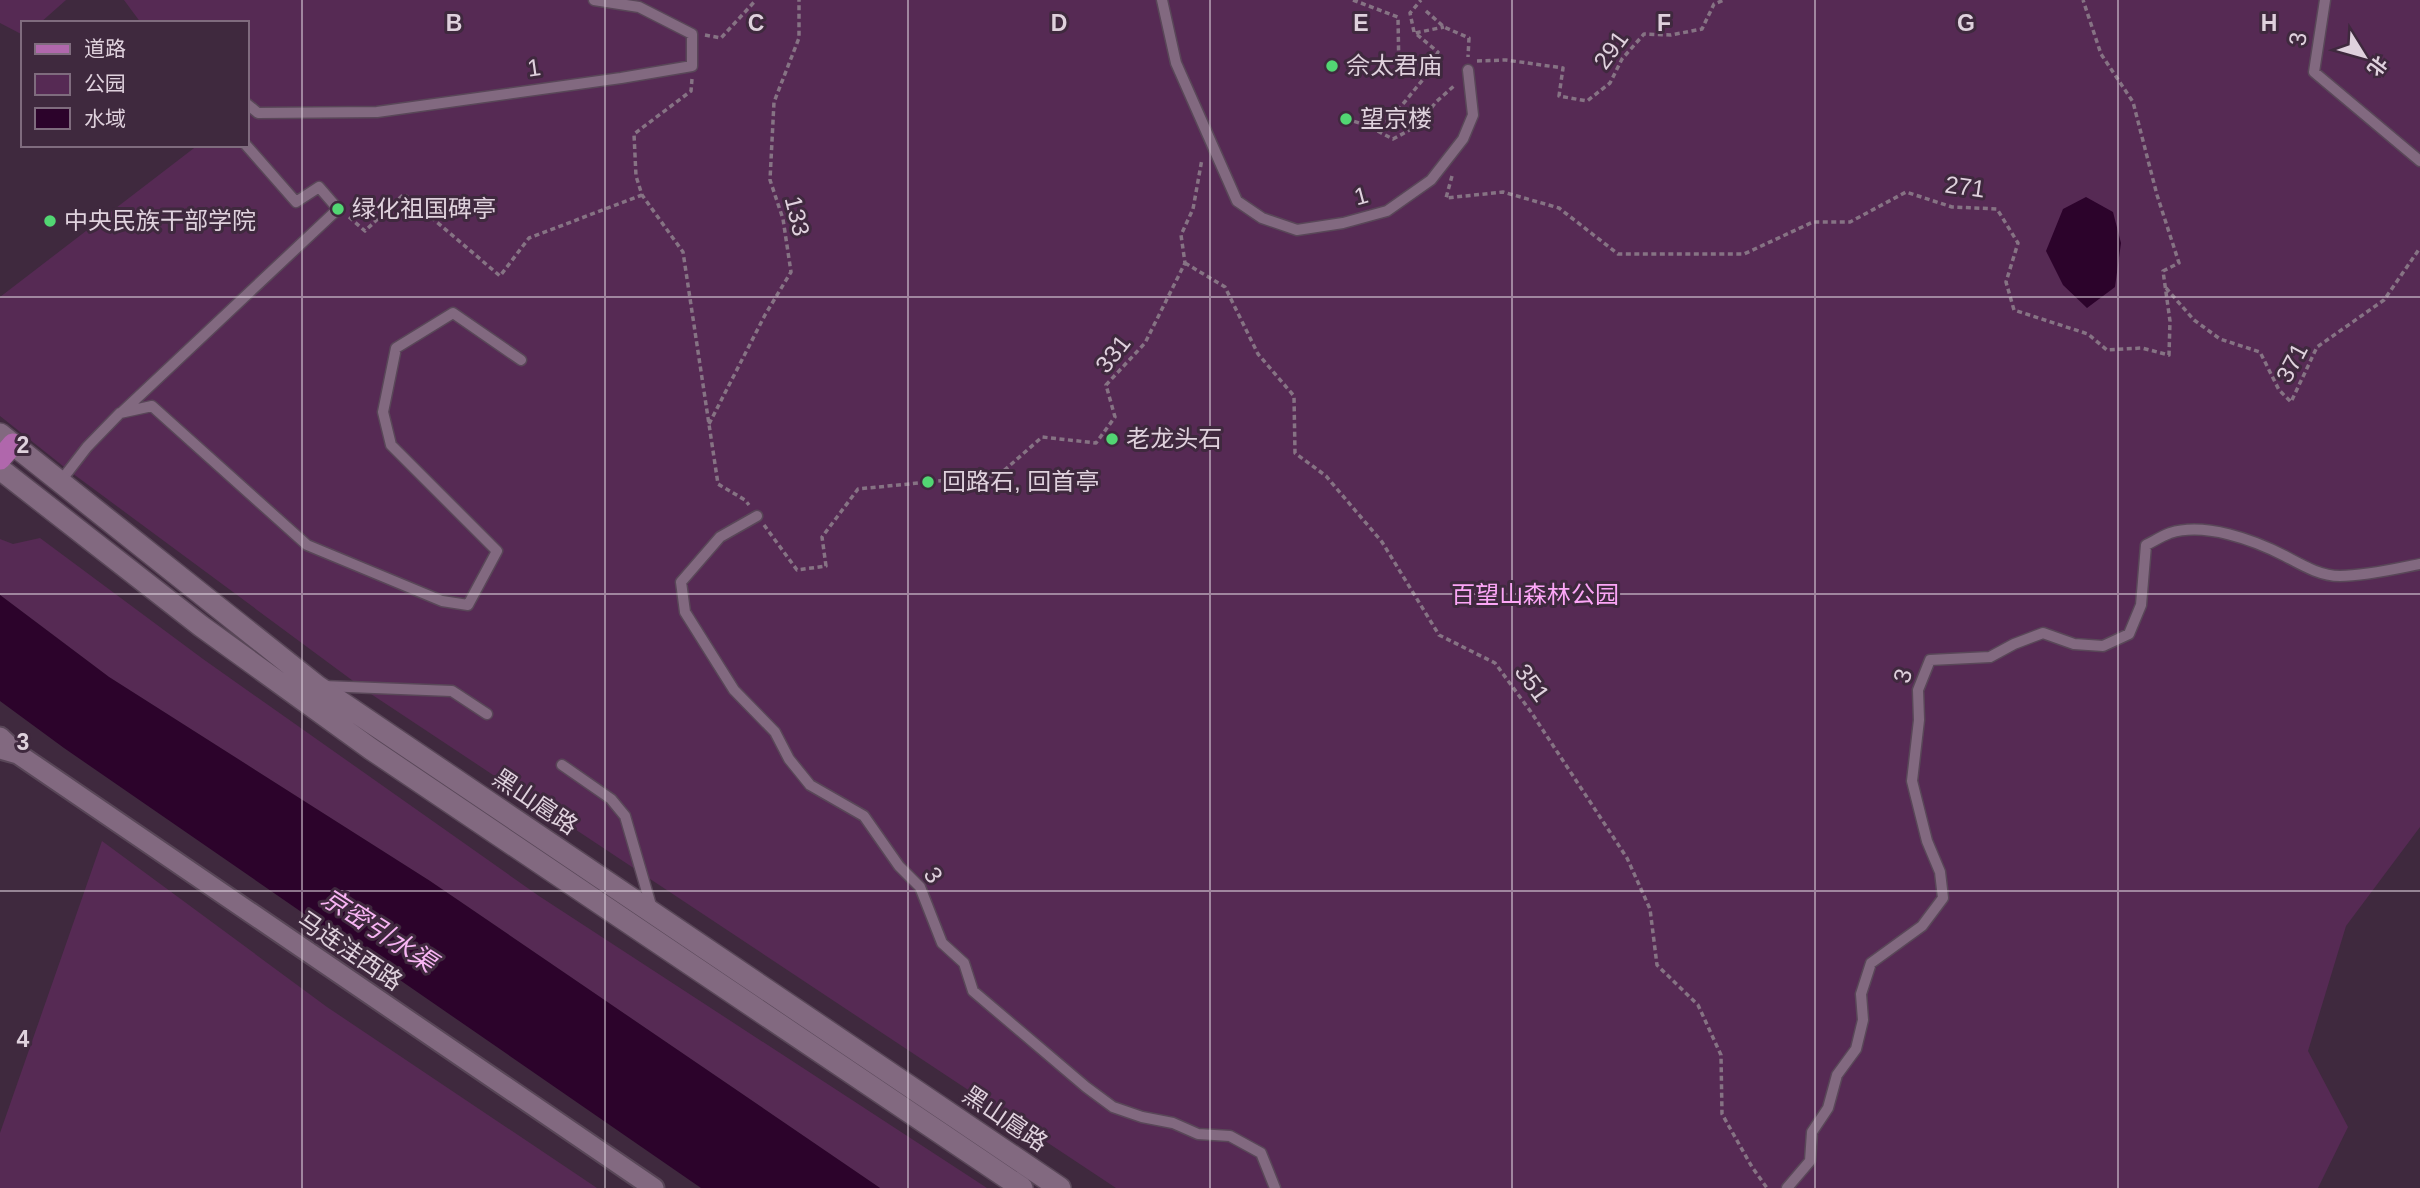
<svg xmlns="http://www.w3.org/2000/svg" width="2420" height="1188" font-family="Helvetica,'Noto Sans SC',sans-serif">
	<style>
		.green { fill: #562a54 }
		.water { fill: #2c032b }
		.lines { fill: none; stroke-linecap: round; stroke-linejoin: round }
		.lane-casing { stroke: #594758; stroke-width: 13 }
		.street-casing { stroke: #594758; stroke-width: 23 }
		.secondary-casing { stroke: #594758; stroke-width: 24 }
		.primary-casing { stroke: #594758; stroke-width: 24 }
		.path { stroke: #867384; stroke-width: 3.5; stroke-dasharray: 5 3.5; stroke-linecap: butt }
		.lane { stroke: #826980; stroke-width: 10 }
		.street { stroke: #826980; stroke-width: 19 }
		.secondary { stroke: #826980; stroke-width: 21 }
		.primary { stroke: #b067ac; stroke-width: 21 }
		.grid { fill: none; stroke: #dfd1dd; stroke-width: 2; stroke-opacity: 0.55 }
		.poi-dot { fill: #52d673; stroke: #3f293e; stroke-width: 2.5 }
		.labels { text-anchor: middle; stroke-width: 6; stroke-linejoin: round; paint-order: stroke }
		.street-label { font-size: 24px; fill: #dfd1dd; stroke: #3f293e }
		.poi-label { font-size: 24px; fill: #dfd1dd; stroke: #3f293e; text-anchor: start }
		.park-label { font-size: 24px; fill: #fba6f6; stroke: #3f293e }
		.water-label { font-size: 26px; font-style: italic; fill: #f7b4f3; stroke: #3f293e }
		.grid-label { font-size: 23px; text-anchor: middle; font-weight: bold; fill: #dfd1dd; stroke: #3f293e; stroke-width: 6; stroke-linejoin: round; paint-order: stroke }
	</style>
	<rect width="100%" height="100%" fill="#3f293e"/>
	<path class="green" d="M0,0H66L40,23H23V35L0,23Z
		M124,0H2420V827L2346,926L2308,1051L2348,1127L2318,1188H1116L368,692L68,470L0,416V297L198,145H247V23H141Z
		M40,538L203,659L539,896L987,1188H880L430,881L109,677L0,595V539L13,544Z
		M102,841L327,1007L597,1188H0V1133Z"/>
	<path class="water" d="M2086,197L2113,212L2121,243L2115,287L2087,308L2063,285L2046,251L2063,209Z
		M0,595L109,677L430,881L880,1188H701L64,748L0,701Z"/>
	<g class="lines">
		<defs>
			<path id="lane" d="M1162,0L1176,63L1237,201L1262,218L1297,230L1343,223L1387,211L1431,180L1463,139L1473,115L1468,70
				M2325,0L2314,72L2420,161
				M247,104L258,113L377,112L621,78L692,66V34L639,7L594,0
				M121,413L338,209L319,187L296,202L246,145
				M60,482L87,447L120,413L152,406L307,545L442,601L468,605L497,551L391,445L383,412L396,348L453,313L521,360
				M757,516L720,537L681,582L685,612L734,690L775,732L789,759L810,785L864,816L899,866L920,887L942,943L964,963L973,991L1086,1087L1113,1107L1142,1117L1173,1123L1198,1134L1230,1136L1261,1153L1275,1188
				M323,686L452,691L487,714
				M562,765L611,799L625,816L652,909
				M1787,1188L1810,1161L1812,1132L1828,1108L1837,1075L1856,1049L1863,1020L1861,994L1871,963L1922,926L1943,898L1940,872L1927,841L1912,781L1919,720L1918,690L1930,660L1990,657L2014,644L2043,633L2074,644L2103,646L2129,634L2141,605L2146,545C2154,541 2162,536 2170,533C2205,522 2254,540 2285,556C2302,565 2320,576 2340,576C2365,576 2395,569 2420,564"/>
			<path id="street" d="M0,737L18,754L0,749
				M18,754L654,1188"/>
			<path id="secondary" d="M0,434L317,686L1060,1188
				M0,469L201,626L371,749L1022,1188"/>
			<path id="primary" d="M0,459L13,444"/>
		</defs>
		<use href="#lane" class="lane-casing"/>
		<use href="#street" class="street-casing"/>
		<use href="#secondary" class="secondary-casing"/>
		<use href="#primary" class="primary-casing"/>
		<path class="path" d="M1353,0L1398,17L1399,74L1427,75
			M1426,11L1444,27L1469,38L1468,57
			M1414,32L1410,13L1421,0
			M705,35L721,38L756,0
			M1477,61L1506,60L1563,68L1559,96L1587,101L1610,83L1622,59L1644,34L1671,35L1702,29L1714,4L1724,0
			M692,79L691,91L634,134L636,176L642,195L683,252L718,484L745,500L749,505
			M1346,119L1366,125L1393,139L1417,126L1436,102L1455,85
			M1369,125L1389,121L1425,77L1438,52L1415,33L1444,27
			M1452,176L1446,198L1503,192L1559,208L1618,254H1744L1813,222H1850L1906,192L1952,207L1997,209L2018,243L2006,282L2014,310L2088,334L2107,350L2142,348L2169,355L2170,321L2163,271L2179,263L2157,195L2133,102L2101,54L2083,0
			M349,217L365,231L404,194L500,276L529,238L642,195
			M1185,263L1225,287L1258,354L1294,396L1295,453L1326,476L1382,542L1439,635L1495,663L1531,712L1627,858L1650,909L1657,965L1698,1005L1721,1055L1722,1114L1752,1167L1767,1188
			M2166,288L2194,320L2220,339L2260,352L2279,390L2291,402L2317,347L2384,300L2420,248
			M709,424L765,315L791,272L783,219L770,180L774,102L799,38V0
			M764,525L797,570L826,566L822,537L858,489L999,475L1042,437L1096,443L1115,417L1106,385L1145,343L1185,263L1181,235L1193,209L1202,159"/>
		<use href="#lane" class="lane"/>
		<use href="#street" class="street"/>
		<use href="#secondary" class="secondary"/>
		<use href="#primary" class="primary"/>
	</g>
	<path class="grid" d="M302,0V1188M605,0V1188M908,0V1188M1210,0V1188M1512,0V1188M1815,0V1188M2118,0V1188M0,297H2420M0,594H2420M0,891H2420"/>
	<g class="poi-dot">
		<circle cx="1332" cy="66" r="7"/>
		<circle cx="1346" cy="119" r="7"/>
		<circle cx="338" cy="209" r="7"/>
		<circle cx="50" cy="221" r="7"/>
		<circle cx="1112" cy="439" r="7"/>
		<circle cx="928" cy="482" r="7"/>
	</g>
	<g class="labels">
		<g class="street-label">
			<text transform="translate(2298 39) rotate(-82)" y="8">3</text>
			<text transform="translate(1611 50) rotate(-54)" y="8">291</text>
			<text transform="translate(534 68) rotate(-8)" y="8">1</text>
			<text transform="translate(1965 187) rotate(8)" y="8">271</text>
			<text transform="translate(1361 196) rotate(-15)" y="8">1</text>
			<text transform="translate(797 216) rotate(76)" y="8">133</text>
			<text transform="translate(1113 354) rotate(-52)" y="8">331</text>
			<text transform="translate(2292 363) rotate(-62)" y="8">371</text>
			<text transform="translate(1903 676) rotate(-74)" y="8">3</text>
			<text transform="translate(1532 683) rotate(54)" y="8">351</text>
			<text transform="translate(535 802) rotate(34)" y="8">黑山扈路</text>
			<text transform="translate(933 875) rotate(56)" y="8">3</text>
			<text transform="translate(350 951) rotate(34)" y="8">马连洼西路</text>
			<text transform="translate(1005 1119) rotate(34)" y="8">黑山扈路</text>
		</g>
		<g class="poi-label">
			<text x="1346" y="74">佘太君庙</text>
			<text x="1360" y="127">望京楼</text>
			<text x="352" y="217">绿化祖国碑亭</text>
			<text x="64" y="229">中央民族干部学院</text>
			<text x="1126" y="447">老龙头石</text>
			<text x="942" y="490">回路石, 回首亭</text>
		</g>
		<g class="park-label">
			<text x="1535" y="603">百望山森林公园</text>
		</g>
		<g class="water-label">
			<text transform="translate(379 930) rotate(33)" y="9">京密引水渠</text>
		</g>
	</g>
	<g class="grid-label">
		<text x="454" y="31">B</text>
		<text x="756" y="31">C</text>
		<text x="1059" y="31">D</text>
		<text x="1361" y="31">E</text>
		<text x="1664" y="31">F</text>
		<text x="1966" y="31">G</text>
		<text x="2269" y="31">H</text>
		<text x="23" y="453">2</text>
		<text x="23" y="750">3</text>
		<text x="23" y="1047">4</text>
	</g>
	<rect x="21" y="21" width="228" height="126" fill="#3f293e" stroke="#7f6c7e" stroke-width="2"/>
	<rect x="35" y="44" width="35" height="10" fill="#b067ac" stroke="#7f6c7e" stroke-width="2"/>
	<text x="84" y="56" font-size="21" fill="#dfd1dd">道路</text>
	<rect x="35" y="74" width="35" height="21" fill="#562a54" stroke="#7f6c7e" stroke-width="2"/>
	<text x="84" y="91" font-size="21" fill="#dfd1dd">公园</text>
	<rect x="35" y="108" width="35" height="21" fill="#2c032b" stroke="#7f6c7e" stroke-width="2"/>
	<text x="84" y="126" font-size="21" fill="#dfd1dd">水域</text>
	<g transform="translate(2364 56) rotate(127)" stroke="#3f293e" stroke-width="5" paint-order="stroke">
	<path d="M0-5L12 26L0 18L-12 26Z" fill="#dfd1dd"/>
	<text y="-10" font-size="19" font-weight="bold" text-anchor="middle" fill="#dfd1dd">北</text>
	</g>
</svg>
